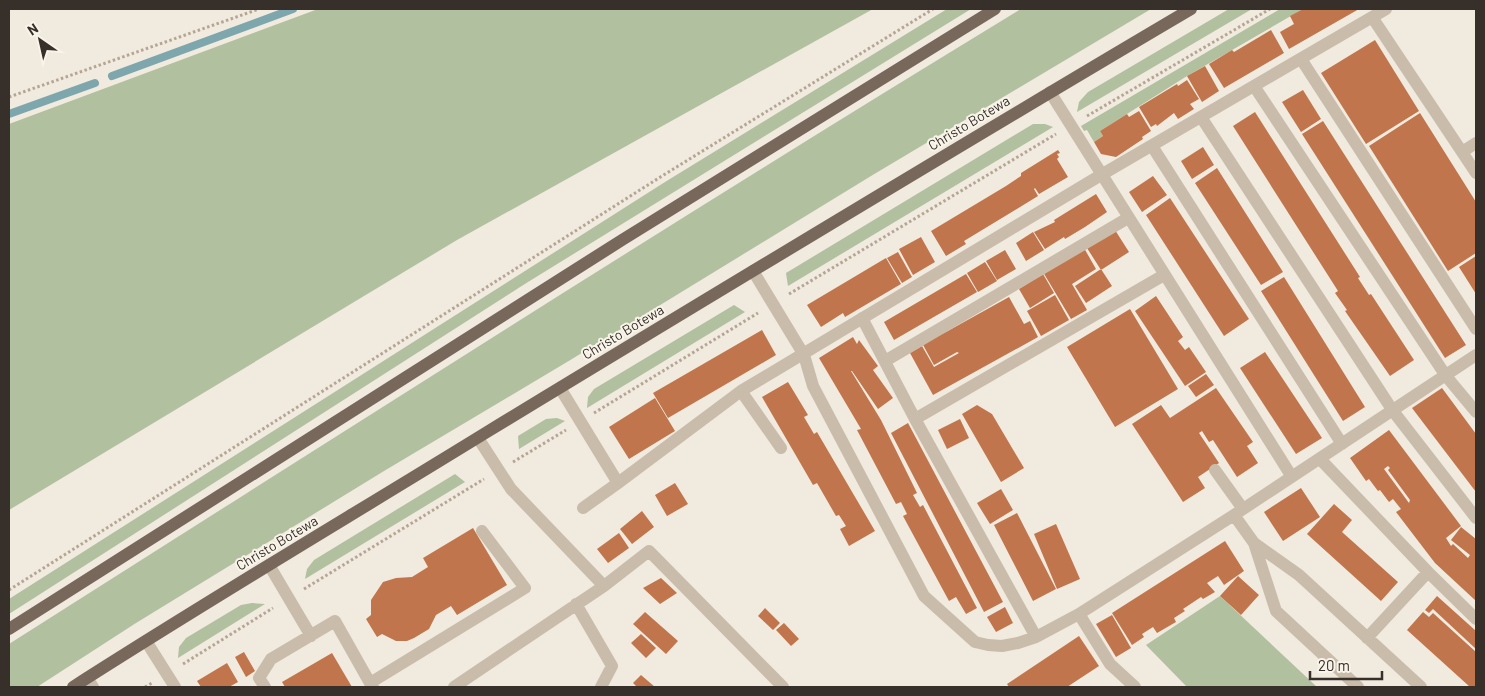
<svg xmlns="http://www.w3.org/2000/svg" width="1485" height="696" font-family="Barlow,sans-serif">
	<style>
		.green { fill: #b1c09e }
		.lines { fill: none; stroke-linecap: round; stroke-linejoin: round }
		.stream { stroke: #7ea6ad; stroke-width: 8 }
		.building { fill: #c1754c; fill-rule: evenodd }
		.path { stroke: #b5a694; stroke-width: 3; stroke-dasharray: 2.5 2.5; stroke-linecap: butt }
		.service { stroke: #c9bcaa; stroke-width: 12 }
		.primary { stroke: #78685b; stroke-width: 12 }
		.labels { text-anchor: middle; stroke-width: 4; stroke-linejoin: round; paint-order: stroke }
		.street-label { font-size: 14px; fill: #372f29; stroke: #f9f4ea }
	</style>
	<rect width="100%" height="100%" fill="#f1eade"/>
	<path class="green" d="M318,9H873L457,240L9,510V124Z
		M947,9H971L528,282L9,614V599L665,182Z
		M1021,9H1151L871,176L572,359L384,471L136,623L37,687H9V644C345,431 681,216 1021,9Z
		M1229,9H1252L1077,112L1079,102L1088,92Z
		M1280,9H1303L1187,76L1100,131L1103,136L1094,142L1087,130L1084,131L1081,126Z
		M1033,124H1045L1053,127L788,286L786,273Z
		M734,305L745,312L587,408L588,397L594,389Z
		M557,418L565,421L519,449L518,436L546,419Z
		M455,474L465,482L305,579L307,569L314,560Z
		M1220,596L1317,687H1187L1146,645Z
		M252,603L265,604L178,658L179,647L186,638L241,605Z"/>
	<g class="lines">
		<path class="stream" d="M112,76L293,9
			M9,114L95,83"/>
	</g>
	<path class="building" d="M1303,9H1359L1289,49L1280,32L1294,24L1290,16Z
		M1271,30L1284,53L1224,88L1209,64L1232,50L1234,52Z
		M1375,40L1419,111L1366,144L1321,73Z
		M1205,66L1219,91L1202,102L1187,76Z
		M1187,80L1199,99L1190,104L1194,109L1178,119L1174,113L1157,126L1156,124L1151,127L1139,107L1177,84L1178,86Z
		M1303,90L1321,119L1301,132L1282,102Z
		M1139,111L1151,131L1142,137L1143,139L1116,157L1101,154L1094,142L1103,136L1100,131L1127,114L1129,117Z
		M1255,112L1360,277L1358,278L1369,295L1371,294L1414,360L1390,376L1345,311L1347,310L1335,293L1338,291L1233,126Z
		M1420,113L1476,202V253L1448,271L1369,146Z
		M1323,121L1466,345L1445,358L1302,134Z
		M1203,147L1214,165L1192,179L1181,161Z
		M1058,150L1060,153L1057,154L1059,157L1057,159L1068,177L1039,194L1035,188L1034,189L1038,196L964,241L966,244L946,256L931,231L1006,186L1021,176V173Z
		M1217,168L1283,272L1261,285L1195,183Z
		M1153,176L1167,195L1142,212L1129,192Z
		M1096,194L1107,212L1085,227L1065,239L1064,237L1045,249L1034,232L1055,222L1054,220Z
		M1170,198L1249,319L1224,336L1146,215Z
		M1115,230L1129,252L1101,270L1087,248Z
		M1033,232L1044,250L1026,261L1016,243Z
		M921,237L935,262L913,275L899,249Z
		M1084,248L1096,269L1072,284L1087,310L1071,319L1043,272Z
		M1005,250L1016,269L997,280L986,261Z
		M898,252L912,277L902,283L887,258Z
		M1476,256V294L1459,267Z
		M886,258L901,284L845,317L843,313L821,327L807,305Z
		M985,262L997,281L978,292L967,273Z
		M1101,269L1112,286L1086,303L1075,286Z
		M966,274L977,292L894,340L884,322Z
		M1043,274L1054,293L1030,308L1019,289Z
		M1284,277L1365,407L1343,421L1261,291Z
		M1055,295L1069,320L1041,336L1027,311Z
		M1156,296L1183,337L1178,341L1185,350L1189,347L1206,372L1185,386L1135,311Z
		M1009,297L1024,324L1030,321L1038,337L933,395L910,353L922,346L934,367L959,353L957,352L934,365L922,343L946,332Z
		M1130,309L1178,389L1115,427L1067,347Z
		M762,330L776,355L668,418L653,393Z
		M853,337L857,344L859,340L878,366L873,370L893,398L878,409L852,371H851L881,420L917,493L913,495L920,507L923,505L977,608L966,614L956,597L949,601L903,516L907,514L901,502L896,504L857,430L861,429L819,358Z
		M1265,352L1322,438L1296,454L1240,368Z
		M1206,374L1214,385L1196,397L1188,386Z
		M788,382L808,415L804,417L814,434L817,432L875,531L849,546L840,529L846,526L839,515L836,516L817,483L813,485L762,397Z
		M1216,388L1253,442L1247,446L1258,463L1237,477L1213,440L1209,442L1202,431L1199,433L1219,463L1198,477L1205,488L1183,502L1132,424L1161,405L1170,418Z
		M1442,388L1476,434V492L1412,408Z
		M655,398L675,431L629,459L609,427Z
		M977,405L992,414L1024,468L1001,482L962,414Z
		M960,419L969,438L947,449L938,430Z
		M908,423L1003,602L984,612L891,433Z
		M1389,430L1461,526L1446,538L1451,546L1453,544L1468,558L1470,555L1451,540L1461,527L1476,539V601L1435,563L1396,512L1401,509L1393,499L1389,502L1380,490L1378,491L1369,479L1366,481L1350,458ZM1388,466L1390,468L1388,470L1410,500L1409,503L1384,469Z
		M675,483L688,504L667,516L655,495Z
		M1301,488L1320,517L1283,541L1264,512Z
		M1001,489L1013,510L990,524L977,503Z
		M1334,504L1352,520L1342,532L1398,582L1381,601L1307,534Z
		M642,511L654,527L632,544L620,529Z
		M1017,513L1056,589L1033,601L994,525Z
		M1056,524L1080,579L1057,589L1034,534Z
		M473,528L507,585L457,615L451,606L436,615L429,629L414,638L407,641H396L382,634L377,637L366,619L371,615V600L383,582L396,578L412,577L428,567L423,558Z
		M619,533L629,548L608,563L597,549Z
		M1225,541L1244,571L1224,585L1218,576L1207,583L1215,592L1203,599L1201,597L1183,609L1185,611L1174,618L1176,622L1157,633L1153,627L1142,634L1144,637L1132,645L1112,613Z
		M1238,576L1259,595L1241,615L1220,596Z
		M661,578L677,593L660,604L643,588Z
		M1437,596L1476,631V649L1433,609L1429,613L1425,610Z
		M1005,607L1013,623L996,632L987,617Z
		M765,608L780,623L773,630L758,616Z
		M645,612L678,641L666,654L633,624Z
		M1423,612L1429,617L1433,613L1476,652V687H1470L1407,630Z
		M1112,615L1131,648L1116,657L1096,624Z
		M784,623L799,639L791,646L776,630Z
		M641,634L656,648L646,658L631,643Z
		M1079,636L1099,666L1067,687H1009L1007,684Z
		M244,652L255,671L246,677L235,657Z
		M332,653L352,687H285L282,682Z
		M227,663L238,682L229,687H201L197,681Z
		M641,675L655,687H637L633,683Z"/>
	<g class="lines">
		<path class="path" d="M9,97L259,9
			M1087,116L1270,9
			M789,294L1056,134
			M594,413L758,313
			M513,462L566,430
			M304,589L484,479
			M9,590L662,176L933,9
			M183,664L273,608
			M145,687L152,683"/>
		<path class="service" d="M1372,17L1476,173
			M1301,59L1476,329
			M1254,86L1446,376L1476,412
			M1050,92L1292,477
			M1201,117L1393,411L1476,518
			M1152,146L1342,444
			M1462,152L1476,143
			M753,271L804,355L813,386L924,596L975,642L988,645L1002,646L1018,643L1036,637
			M862,318L915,419L1036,637L1079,614L1234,515L1476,355
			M885,361L1128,218
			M560,388L618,483
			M741,391L781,448
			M915,419L1164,275
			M1320,459L1428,572L1476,619
			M1215,470L1243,509
			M583,508L618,483L741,391L1101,175L1386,9
			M1234,515L1254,543L1299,575L1421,687
			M1254,543L1276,611L1358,687
			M269,565L311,636
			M604,586L649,551L783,687
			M576,604L612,666L601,687
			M1079,614L1110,664L1135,687
			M1367,638L1428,572
			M146,641L175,687
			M87,678L93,687
			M265,687L259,678L271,659L335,621L370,683
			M373,687L370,683L525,588L482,531
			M454,687L604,586L511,489L478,438"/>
		<path class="primary" d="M9,629L622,240L995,9
			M73,687C210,599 349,517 487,432C721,290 955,148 1191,9"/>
	</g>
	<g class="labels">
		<g class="street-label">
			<text transform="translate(969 123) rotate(-31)" y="5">Christo Botewa</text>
			<text transform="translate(623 332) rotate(-31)" y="5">Christo Botewa</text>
			<text transform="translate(277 543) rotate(-31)" y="5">Christo Botewa</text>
		</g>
	</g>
	<rect width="1485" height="696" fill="none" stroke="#372f29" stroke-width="20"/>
	<g transform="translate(40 40) rotate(326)" stroke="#f9f4ea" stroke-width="4" paint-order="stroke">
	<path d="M0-4L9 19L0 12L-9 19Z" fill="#372f29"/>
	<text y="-8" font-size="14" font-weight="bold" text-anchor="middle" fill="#372f29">N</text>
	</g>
	<path d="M1310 671v8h72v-8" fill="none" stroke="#372f29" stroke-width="2.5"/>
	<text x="1318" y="671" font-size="15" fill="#372f29" stroke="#f9f4ea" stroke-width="4" paint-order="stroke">20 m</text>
</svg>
